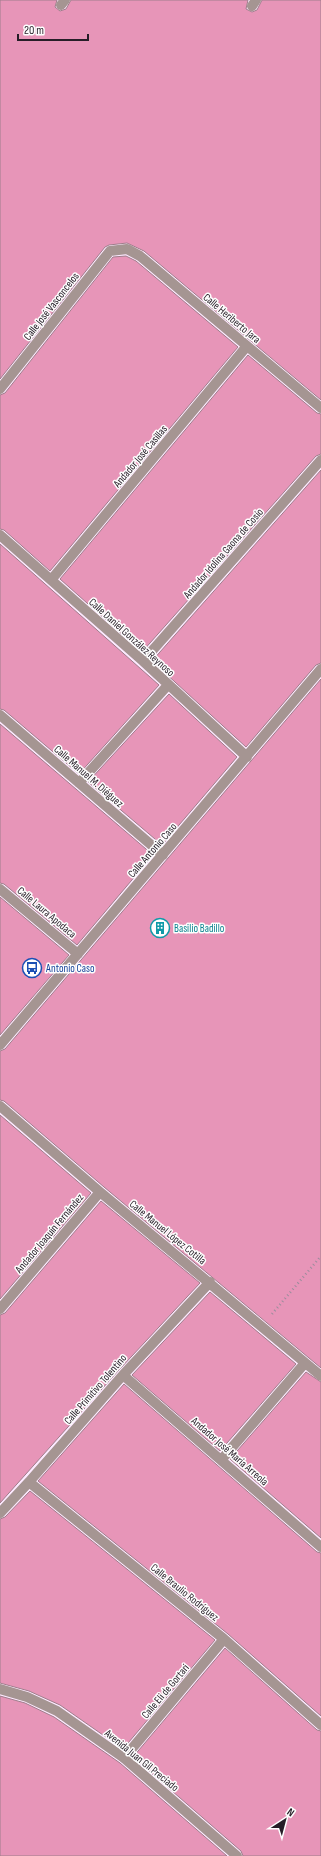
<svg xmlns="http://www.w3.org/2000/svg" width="321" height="1856" font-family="'Sofia Sans Condensed',sans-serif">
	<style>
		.building { fill: #e795b8; stroke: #9f7e8b }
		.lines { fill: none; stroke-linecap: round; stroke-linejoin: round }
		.path { stroke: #9b8c9c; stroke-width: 2.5; stroke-dasharray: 1 3; stroke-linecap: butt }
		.service { stroke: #a59592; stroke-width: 10 }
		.minor { stroke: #a59592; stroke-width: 10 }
		.tertiary { stroke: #a59592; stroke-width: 10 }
		.labels { text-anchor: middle; stroke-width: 3; stroke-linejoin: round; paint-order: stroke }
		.street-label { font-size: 11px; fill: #261d27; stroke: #fefefe }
		.culture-label { font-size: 11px; fill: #0d838f; stroke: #fefefe; text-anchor: start }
		.transit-label { font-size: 11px; fill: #164399; stroke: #fefefe; text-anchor: start }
	</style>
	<rect width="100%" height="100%" fill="#fde9ff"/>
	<path class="building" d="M0,0H57L55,7L60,11L66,9L71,0H248L246,9L252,12L257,10L262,0H321V400L144,251L127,243L109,245L105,247L0,379Z
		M126,256L136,261L238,347L50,571L4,530L0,529V395L5,393L113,257Z
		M248,355L317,413L321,414V454L316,456L142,652L60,579Z
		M321,470V663L316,665L246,747L152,661Z
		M0,544L159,685L79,774L4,710L0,709Z
		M321,679V1368L104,1187L4,1101L0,1100V1051L5,1049Z
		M169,694L237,757L162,845L88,782Z
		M0,724L153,855L77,945L4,884L0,883Z
		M0,897L69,955L0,1035Z
		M0,1115L91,1193L0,1299Z
		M101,1201L200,1283L118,1371L0,1503V1315L5,1313Z
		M210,1292L296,1364L220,1451L132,1375Z
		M306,1372L321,1382V1538L230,1459Z
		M124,1384L317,1552L321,1553V1716L228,1634L38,1481Z
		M30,1491L215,1640L123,1749L60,1705L29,1691L0,1683V1519L5,1517Z
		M225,1648L317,1730L321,1731V1856H243L241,1851L133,1757Z
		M0,1696L25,1703L54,1717L120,1763L227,1856H0Z"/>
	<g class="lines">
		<path class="path" d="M272,1314L321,1256"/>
		<path class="service" d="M61,5L65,0
			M252,6L256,0"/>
		<path class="minor" d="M0,389L110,251L127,249L140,256L321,408
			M0,535L143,661L247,757
			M51,580L247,346
			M143,661L321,460
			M0,715L163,855
			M79,783L168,685
			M0,889L78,954
			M0,1045L321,669
			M0,1106L100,1192L321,1376
			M0,1309L100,1192
			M123,1375L321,1547
			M222,1459L305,1363
			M29,1482L224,1639L321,1725
			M0,1513L29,1482L123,1375L210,1282
			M124,1758L224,1639"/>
		<path class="tertiary" d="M0,1689L27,1697L57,1711L124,1758L237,1856"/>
	</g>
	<defs>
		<symbol id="building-ring" viewBox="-11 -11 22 22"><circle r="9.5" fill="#fefefe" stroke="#0f9aa8" stroke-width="1.5"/><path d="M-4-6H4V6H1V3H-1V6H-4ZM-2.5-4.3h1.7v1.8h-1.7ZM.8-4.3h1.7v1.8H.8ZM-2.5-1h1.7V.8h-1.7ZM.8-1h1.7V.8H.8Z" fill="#0f9aa8"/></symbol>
		<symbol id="bus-ring" viewBox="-11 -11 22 22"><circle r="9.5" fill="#fefefe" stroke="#1a4fb4" stroke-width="1.5"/><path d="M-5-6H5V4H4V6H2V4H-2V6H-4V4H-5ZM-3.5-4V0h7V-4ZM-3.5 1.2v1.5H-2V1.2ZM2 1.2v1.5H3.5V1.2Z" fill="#1a4fb4"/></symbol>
	</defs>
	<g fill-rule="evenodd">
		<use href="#building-ring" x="149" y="917" width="22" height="22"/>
		<use href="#bus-ring" x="21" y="957" width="22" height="22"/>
	</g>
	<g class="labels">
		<g class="street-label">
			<text transform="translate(51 306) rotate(-52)" y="4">Calle José Vasconcelos</text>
			<text transform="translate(232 318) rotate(40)" y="4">Calle Heriberto Jara</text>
			<text transform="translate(140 456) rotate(-50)" y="4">Andador José Casillas</text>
			<text transform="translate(223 553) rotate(-49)" y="4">Andador Idolina Gaona de Cosío</text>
			<text transform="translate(132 637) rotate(42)" y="4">Calle Daniel González Reynoso</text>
			<text transform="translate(89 776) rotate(41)" y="4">Calle Manuel M. Diéguez</text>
			<text transform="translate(152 850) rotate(-49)" y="4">Calle Antonio Caso</text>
			<text transform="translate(47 912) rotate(40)" y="4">Calle Laura Apodaca</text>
			<text transform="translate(168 1232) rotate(39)" y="4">Calle Manuel López Cotilla</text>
			<text transform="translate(49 1233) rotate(-50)" y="4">Andador Joaquín Fernández</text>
			<text transform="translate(95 1389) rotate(-49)" y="4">Calle Primitivo Tolentino</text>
			<text transform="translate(230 1451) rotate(41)" y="4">Andador José María Arreola</text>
			<text transform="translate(185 1592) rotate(39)" y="4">Calle Braulio Rodríguez</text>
			<text transform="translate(165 1691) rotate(-50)" y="4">Calle Eli de Gortari</text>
			<text transform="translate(142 1760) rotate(39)" y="4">Avenida Juan Gil Preciado</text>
		</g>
		<g class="culture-label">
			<text x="174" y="932">Basilio Badillo</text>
		</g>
		<g class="transit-label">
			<text x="46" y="972">Antonio Caso</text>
		</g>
	</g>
	<g transform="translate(285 1820) rotate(36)" stroke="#fefefe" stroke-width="3" paint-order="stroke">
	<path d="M0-3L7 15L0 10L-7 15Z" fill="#261d27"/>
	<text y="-6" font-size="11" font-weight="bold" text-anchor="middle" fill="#261d27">N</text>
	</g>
	<path d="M18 34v6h70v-6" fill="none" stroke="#261d27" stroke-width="2"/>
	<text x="24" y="34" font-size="12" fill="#261d27" stroke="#fefefe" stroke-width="3" paint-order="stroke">20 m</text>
</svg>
